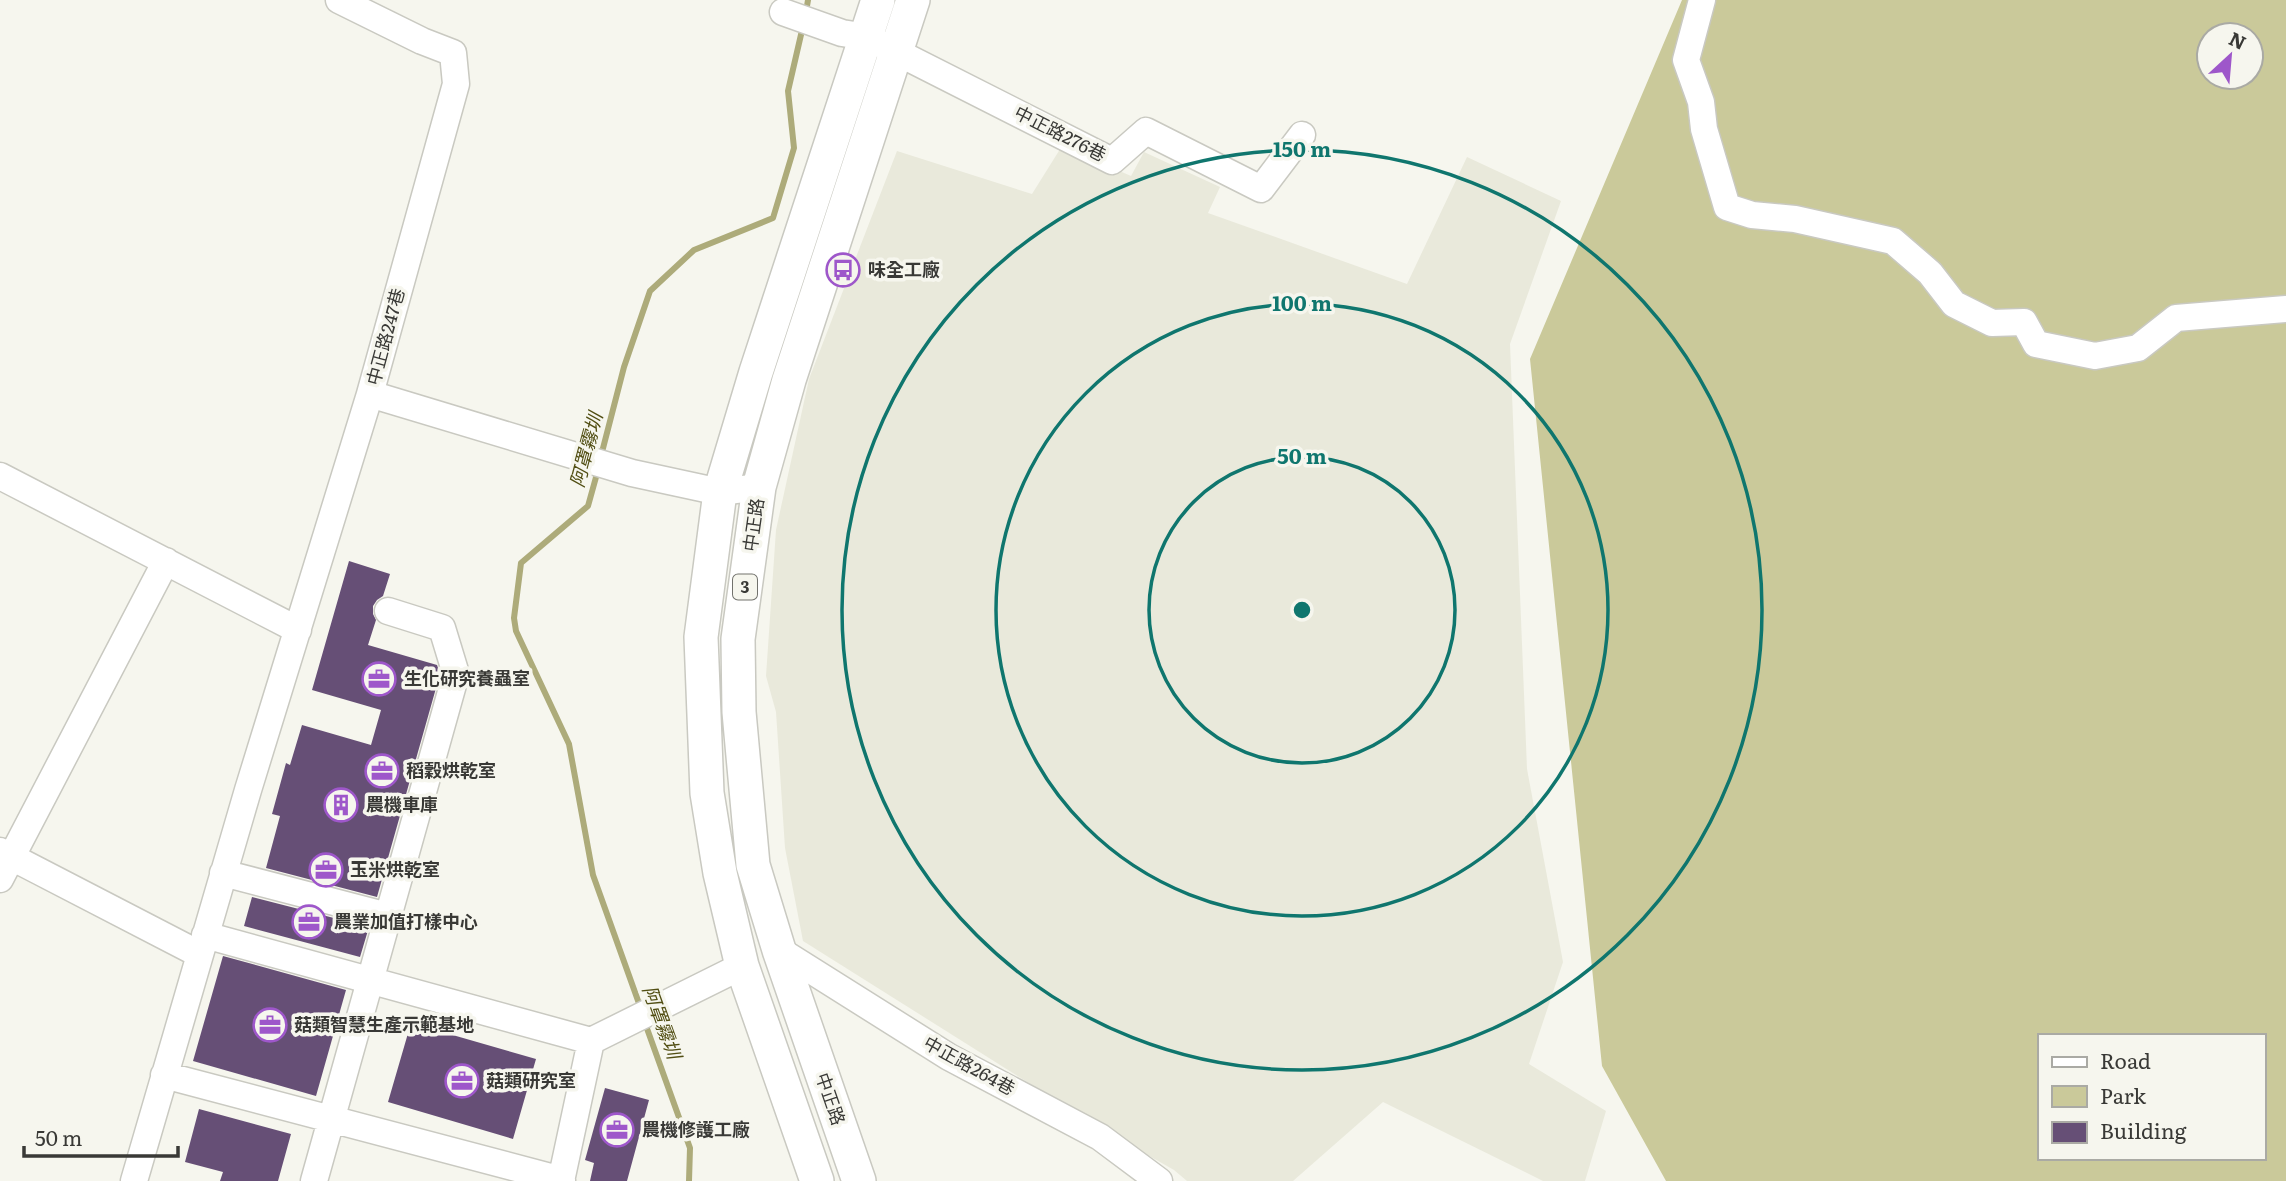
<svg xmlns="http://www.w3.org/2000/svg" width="2286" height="1181" font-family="Literata,'Noto Sans TC',serif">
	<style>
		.built { fill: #e9e9db }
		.green { fill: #cac99a; fill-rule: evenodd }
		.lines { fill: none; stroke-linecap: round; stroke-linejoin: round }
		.stream { stroke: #adab7a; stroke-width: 6 }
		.building { fill: #664f76 }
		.minor-casing { stroke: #c9c9c1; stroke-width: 29 }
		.major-casing { stroke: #c9c9c1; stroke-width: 36 }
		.minor { stroke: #fff; stroke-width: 26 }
		.major { stroke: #fff; stroke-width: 33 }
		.ring { fill: none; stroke: #0f766e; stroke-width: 3.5 }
		.labels { text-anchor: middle; stroke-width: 7; stroke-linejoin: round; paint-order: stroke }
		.shield { fill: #f6f6ee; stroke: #72726d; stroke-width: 2 }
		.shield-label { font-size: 16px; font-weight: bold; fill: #393936 }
		.street-label { font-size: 18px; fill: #393936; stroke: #f6f6ee }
		.poi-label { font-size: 18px; font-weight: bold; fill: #393936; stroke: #f6f6ee; text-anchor: start }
		.water-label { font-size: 19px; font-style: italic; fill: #514e13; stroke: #f6f6ee }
		.centre { fill: #0f766e; stroke: #f6f6ee; stroke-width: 3.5 }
		.ring-label { font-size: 21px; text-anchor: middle; font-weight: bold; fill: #0f766e; stroke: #f6f6ee; stroke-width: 7; stroke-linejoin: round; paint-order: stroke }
	</style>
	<rect width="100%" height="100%" fill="#f6f6ee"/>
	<path class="built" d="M1062,146L1131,176L1144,152L1220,187L1208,213L1407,284L1467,157L1561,201L1510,344L1527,769L1563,962L1529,1064L1606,1111L1585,1181H1543L1383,1102L1293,1181H1187L1174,1170L1102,1129L803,941L785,848L776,712L766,676L776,530L809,379L897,151L1032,194Z"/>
	<path class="green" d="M1682,0H2286V1181H1666L1602,1066L1530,359ZM2209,35H2251V77H2209ZM2039,1036H2263V1158H2039Z"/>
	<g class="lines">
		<path class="stream" d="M806,12L808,0
			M601,456L624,367L650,291L694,250L773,218L794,148L788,91L803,26
			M598,470L588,506L521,563L514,618L516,631L569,744L593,875L641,1009
			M645,1023L690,1148L689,1181"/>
	</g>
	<path class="building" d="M349,561L390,574L383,596L377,600L373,606V614L376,620L368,645L437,665L440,674L377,897L266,868L280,816L272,814L286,763L290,765L302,725L371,745L381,710L312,690Z
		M252,897L369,927L360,957L244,926Z
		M223,956L346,990L316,1096L193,1061Z
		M411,1023L536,1059L513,1139L388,1102Z
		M605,1088L649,1100L627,1181H590L594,1163L585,1160Z
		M199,1109L291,1134L278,1181H220L223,1172L185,1162Z"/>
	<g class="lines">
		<defs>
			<path id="minor" d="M339,0L422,41L453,53L456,84L370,394L632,473L720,492L759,487
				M1702,0L1686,60L1701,102L1704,129L1727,207L1752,215L1795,219L1893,241L1930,273L1954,304L1992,323L2024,322L2036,344L2095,356L2138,348L2176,318L2286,309
				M783,12L842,33L867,37L1112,161L1146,131L1261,189L1302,135
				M0,476L298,630
				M0,851L199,954
				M223,873L388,916
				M0,879L166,561
				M205,935L591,1041
				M779,950L949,1057L1100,1137L1159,1181
				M164,1075L562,1180
				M134,1181L248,790L370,394
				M314,1181L456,674L442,628L388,611
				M561,1181L591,1041L742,966"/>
			<path id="major" d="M817,1181L742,966L720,873L707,793L701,637L720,492L756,372L878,0
				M859,1181L779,950L753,865L739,712L738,639L759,487L789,380L913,0"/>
		</defs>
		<use href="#minor" class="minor-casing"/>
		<use href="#major" class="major-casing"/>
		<use href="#minor" class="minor"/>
		<use href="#major" class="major"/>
	</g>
	<g class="ring">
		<circle cx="1302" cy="610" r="153"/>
		<circle cx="1302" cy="610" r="306"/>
		<circle cx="1302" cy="610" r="460"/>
	</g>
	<defs>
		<symbol id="bus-ring" viewBox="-11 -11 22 22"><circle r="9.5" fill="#f6f6ee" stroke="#9e57ca" stroke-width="1.5"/><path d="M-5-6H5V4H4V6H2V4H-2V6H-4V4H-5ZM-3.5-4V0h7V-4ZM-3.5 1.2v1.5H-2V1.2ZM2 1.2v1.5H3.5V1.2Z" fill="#9e57ca"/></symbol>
		<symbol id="office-ring" viewBox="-11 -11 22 22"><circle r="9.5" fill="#f6f6ee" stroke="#9e57ca" stroke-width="1.5"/><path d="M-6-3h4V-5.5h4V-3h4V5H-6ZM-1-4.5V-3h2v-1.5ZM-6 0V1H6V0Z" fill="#9e57ca"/></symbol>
		<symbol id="building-ring" viewBox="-11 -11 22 22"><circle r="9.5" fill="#f6f6ee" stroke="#9e57ca" stroke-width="1.5"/><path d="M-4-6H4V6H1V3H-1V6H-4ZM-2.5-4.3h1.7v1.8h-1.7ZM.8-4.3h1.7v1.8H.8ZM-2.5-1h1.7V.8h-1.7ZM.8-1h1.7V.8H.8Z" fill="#9e57ca"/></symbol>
	</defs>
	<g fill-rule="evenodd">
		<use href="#bus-ring" x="824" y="251" width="38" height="38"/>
		<use href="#office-ring" x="360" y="660" width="38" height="38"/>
		<use href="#office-ring" x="363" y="752" width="38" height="38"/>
		<use href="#building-ring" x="322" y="786" width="38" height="38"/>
		<use href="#office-ring" x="307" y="851" width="38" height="38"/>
		<use href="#office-ring" x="290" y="903" width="38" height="38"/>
		<use href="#office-ring" x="251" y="1006" width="38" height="38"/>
		<use href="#office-ring" x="443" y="1062" width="38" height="38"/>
		<use href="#office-ring" x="598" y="1111" width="38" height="38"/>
	</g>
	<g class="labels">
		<rect class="shield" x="733" y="574.5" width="24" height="25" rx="5"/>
		<g class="shield-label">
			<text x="745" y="593">3</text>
		</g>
		<g class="street-label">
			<text transform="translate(1060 134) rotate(27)" y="6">中正路276巷</text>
			<text transform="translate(386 337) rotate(-75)" y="6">中正路247巷</text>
			<text transform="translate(754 525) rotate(-82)" y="6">中正路</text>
			<text transform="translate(969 1066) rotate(29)" y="6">中正路264巷</text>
			<text transform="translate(830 1099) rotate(71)" y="6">中正路</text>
		</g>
		<g class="poi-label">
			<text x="868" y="276">味全工廠</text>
			<text x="404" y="685">生化研究養蟲室</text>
			<text x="406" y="777">稻穀烘乾室</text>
			<text x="366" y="811">農機車庫</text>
			<text x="350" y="876">玉米烘乾室</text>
			<text x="334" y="928">農業加值打樣中心</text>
			<text x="294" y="1031">菇類智慧生產示範基地</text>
			<text x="486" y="1087">菇類研究室</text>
			<text x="642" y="1136">農機修護工廠</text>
		</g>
		<g class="water-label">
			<text transform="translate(586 450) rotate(-75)" y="7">阿罩霧圳</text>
			<text transform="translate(662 1022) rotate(70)" y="7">阿罩霧圳</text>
		</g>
	</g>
	<circle cx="1302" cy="610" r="10" class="centre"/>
	<g class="ring-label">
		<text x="1302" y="157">150 m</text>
		<text x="1302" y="311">100 m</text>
		<text x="1302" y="464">50 m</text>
	</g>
	<rect x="2038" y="1034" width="228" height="126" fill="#f6f6ee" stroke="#aaaaa4" stroke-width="2"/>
	<rect x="2052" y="1057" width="35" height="10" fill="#ffffff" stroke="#aaaaa4" stroke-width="2"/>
	<text x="2100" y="1069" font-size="21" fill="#393936">Road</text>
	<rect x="2052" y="1086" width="35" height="21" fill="#cac99a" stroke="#aaaaa4" stroke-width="2"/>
	<text x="2100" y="1104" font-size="21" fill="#393936">Park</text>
	<rect x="2052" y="1122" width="35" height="21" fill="#664f76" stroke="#aaaaa4" stroke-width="2"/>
	<text x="2100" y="1139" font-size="21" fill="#393936">Building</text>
	<g transform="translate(2230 56) rotate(26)"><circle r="33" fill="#f6f6ee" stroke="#aaaaa4" stroke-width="2"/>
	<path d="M0-5L12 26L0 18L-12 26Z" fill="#9e57ca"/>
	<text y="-10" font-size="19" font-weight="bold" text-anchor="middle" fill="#393936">N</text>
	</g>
	<path d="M24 1146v10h154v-10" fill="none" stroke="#393936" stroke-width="3.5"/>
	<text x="35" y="1146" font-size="21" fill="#393936" stroke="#f6f6ee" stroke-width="5" paint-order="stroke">50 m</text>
</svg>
